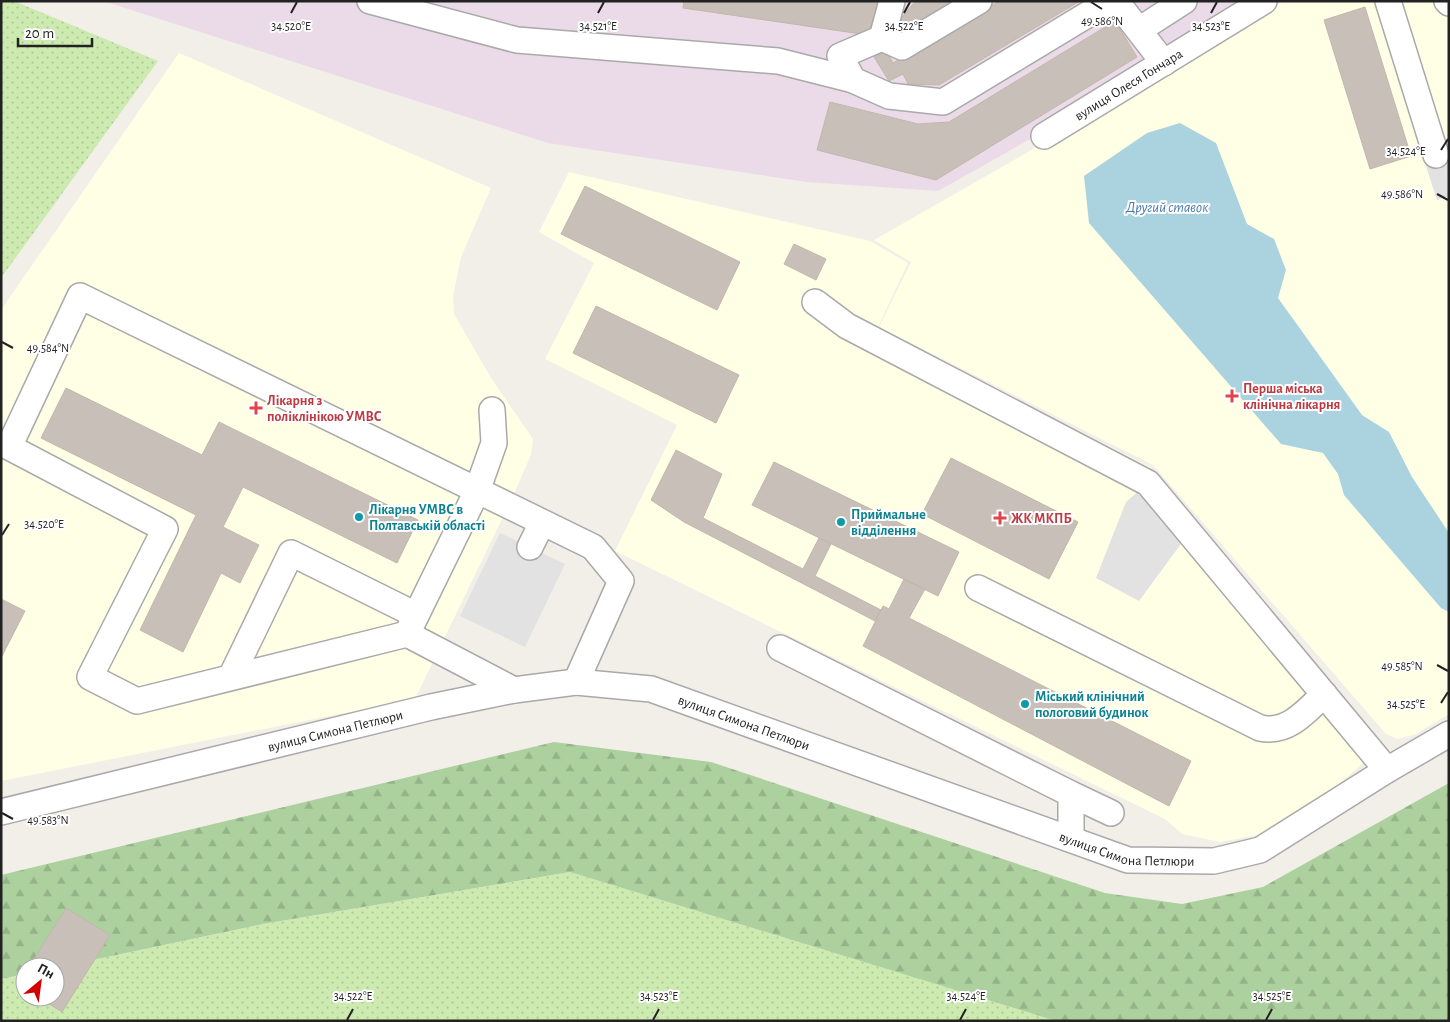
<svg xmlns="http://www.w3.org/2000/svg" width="1450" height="1022" font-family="'Alegreya Sans',sans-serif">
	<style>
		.industrial { fill: #ebdbe8 }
		.education { fill: #ffffe5 }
		.grass { fill: url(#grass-dots) }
		.forest { fill: url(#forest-firs) }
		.parking { fill: #e2e2e2 }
		.water { fill: #aad3df }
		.building { fill: #c7bfb8; stroke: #c4b6ab }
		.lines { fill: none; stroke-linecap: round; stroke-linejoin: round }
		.minor-casing { stroke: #a9a9a9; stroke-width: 28 }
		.minor { stroke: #fff; stroke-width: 25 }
		.ticks { fill: none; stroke: #222; stroke-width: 2 }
		.health-dot { fill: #e0444e; stroke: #fff; stroke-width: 2 }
		.culture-dot { fill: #0f9aa8; stroke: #fff; stroke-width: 2 }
		.labels { text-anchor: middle; stroke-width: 4; stroke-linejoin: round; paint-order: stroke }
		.street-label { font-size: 14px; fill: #222; stroke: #fff }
		.health-label { font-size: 14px; font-weight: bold; fill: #be3a42; stroke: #fff; text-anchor: start }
		.culture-label { font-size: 14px; font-weight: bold; fill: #0d838f; stroke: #fff; text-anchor: start }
		.water-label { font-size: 15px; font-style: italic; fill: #4a7aab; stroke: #fff }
		.ticks-label { font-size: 12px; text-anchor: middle; fill: #222; stroke: #fff; stroke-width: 4; stroke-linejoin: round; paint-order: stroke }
	</style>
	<defs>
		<pattern id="grass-dots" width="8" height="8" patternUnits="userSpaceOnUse" patternTransform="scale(1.25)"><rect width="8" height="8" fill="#cdebb0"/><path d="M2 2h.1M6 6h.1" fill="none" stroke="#b0c997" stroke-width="1.8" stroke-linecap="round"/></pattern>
		<pattern id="forest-firs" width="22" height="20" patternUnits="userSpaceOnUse" patternTransform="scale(1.25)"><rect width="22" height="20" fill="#add19e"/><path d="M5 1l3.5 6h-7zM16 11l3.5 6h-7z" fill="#95b388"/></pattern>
	</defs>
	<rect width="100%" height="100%" fill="#f2efe9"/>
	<path class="industrial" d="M103,1H1263L1265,7L938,191L807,182L548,143Z"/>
	<path class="education" d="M1283,1H1449V714L1414,735L1397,739L1386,734L1153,465L879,327L911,262L874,240L1243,29Z
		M179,53L491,188L461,257L453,296L454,314L491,378L533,439L531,455L513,496L415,699L1,781V310Z
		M569,172L870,241L908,263L877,329L1150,467L1384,745L1331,791L1258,835L1220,842L1182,834L1165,819L615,551L677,425L545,359L594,263L539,232Z"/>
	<path class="grass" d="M1,1H14L158,61L1,278Z
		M570,872L1056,1021H1V979L25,974V997H55V968L263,924Z"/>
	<path class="forest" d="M554,742L711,762L1105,893L1182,904L1263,887L1449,783V1021H1056L570,872L263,924L55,968L25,967V974L1,979V875Z"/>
	<path class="parking" d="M1441,154L1449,158V196L1437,200L1424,160Z
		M1148,483L1189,533L1139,601L1096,578L1126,502Z
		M500,533L565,564L525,647L460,616Z"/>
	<path class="water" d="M1180,123L1216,143L1247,224L1274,239L1286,270L1278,298L1362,415L1389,432L1412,477L1449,533V612L1441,608L1344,495L1338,474L1323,453L1281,444L1089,223L1084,176L1147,133Z"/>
	<path class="building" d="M684,1H878L874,30L868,35L683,8Z
		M917,1H957L907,34L898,22L912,5Z
		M999,1H1080L939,85L908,84L903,74L889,81L874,57L886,50L893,63Z
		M1365,7L1411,156L1370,169L1324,20Z
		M1115,21L1137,57L936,180L817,150L830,102L918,124L949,122Z
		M585,186L740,262L717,310L561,234Z
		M794,244L826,259L816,280L784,264Z
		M596,306L739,375L716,423L573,353Z
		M66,388L202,455L219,422L418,520L397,563L243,487L223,527L259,545L240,583L221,573L183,652L140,630L196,515L41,438Z
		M676,450L722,474L703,518L803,569L819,538L831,544L815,576L881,610L875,621L684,522L651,500Z
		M951,458L1078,522L1049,579L922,514Z
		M774,462L959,552L938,596L752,505Z
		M904,579L925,589L909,618L1191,761L1169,806L863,646L883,606L889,609Z
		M1,599L25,611L2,656L1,655Z
		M66,908L110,935L62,1012L38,997H55V967H29Z
		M25,974V989L18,984Z"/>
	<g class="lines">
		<defs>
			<g id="minor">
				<path d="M370,1L517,40L778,61L853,80"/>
				<path d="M892,1L882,38L840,56L853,80L889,96L943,102L1110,1"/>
				<path d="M1116,1L1164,63"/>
				<path d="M1388,1L1436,155"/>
				<path d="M1447,1L1449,3"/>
				<path d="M1139,30L1184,1"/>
				<path d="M882,38L902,47L979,1"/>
				<path id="s1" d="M1044,136L1264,1"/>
				<path d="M815,302L847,326L1148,483L1387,770"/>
				<path d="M492,410L494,443L477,491L407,634L137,701L90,677L165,529L9,447L80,296L593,547L621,581L576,682"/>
				<path d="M530,547L542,523"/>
				<path d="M978,588L1260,728C1287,734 1306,712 1324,694"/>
				<path d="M407,634L514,690"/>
				<path d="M780,648L1071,794V839"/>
				<path d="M231,677L291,553L416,615"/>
				<path d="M1071,794L1111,813"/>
				<path id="s2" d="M1,812L431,707L514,690L576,682L651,689L1128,860L1214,861L1260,850L1387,770L1449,734"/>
			</g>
		</defs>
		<use href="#minor" class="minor-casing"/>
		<use href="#minor" class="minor"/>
	</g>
	<path class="ticks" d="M1091,2L1102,9M291,13L297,2M598,13L604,2M904,13L910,2M1211,13L1217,2M1441,150L1448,139M1437,194L1448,200M2,342L13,348M2,535L9,524M1437,665L1448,671M1441,703L1448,692M2,813L13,819M347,1020L353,1009M653,1020L659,1009M960,1020L966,1009M1266,1020L1272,1009"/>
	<g class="health-dot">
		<path d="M1229.5 388.5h5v5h5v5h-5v5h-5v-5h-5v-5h5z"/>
		<path d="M253.5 400.5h5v5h5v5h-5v5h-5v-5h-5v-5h5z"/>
		<path d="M997.5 510.5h5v5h5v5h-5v5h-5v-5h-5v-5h5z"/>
	</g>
	<g class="culture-dot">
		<circle cx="359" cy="517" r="5"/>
		<circle cx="841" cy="522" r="5"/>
		<circle cx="1025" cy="704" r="5"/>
	</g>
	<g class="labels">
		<g class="street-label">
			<text dy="5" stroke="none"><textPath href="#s1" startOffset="99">вулиця Олеся Гончара</textPath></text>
			<text dy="5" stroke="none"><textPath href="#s2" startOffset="764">вулиця Симона Петлюри</textPath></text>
			<text dy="5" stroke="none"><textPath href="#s2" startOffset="344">вулиця Симона Петлюри</textPath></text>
			<text dy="5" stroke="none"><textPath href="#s2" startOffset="1169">вулиця Симона Петлюри</textPath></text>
		</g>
		<g class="health-label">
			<text x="1243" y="393">Перша міська<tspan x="1243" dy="16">клінічна лікарня</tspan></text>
			<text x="267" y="405">Лікарня з<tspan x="267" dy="16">поліклінікою УМВС</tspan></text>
			<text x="1011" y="523">ЖК МКПБ</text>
		</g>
		<g class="culture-label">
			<text x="369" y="514">Лікарня УМВС в<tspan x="369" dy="16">Полтавській області</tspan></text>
			<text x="851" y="519">Приймальне<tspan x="851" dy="16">відділення</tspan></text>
			<text x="1035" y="701">Міський клінічний<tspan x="1035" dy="16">пологовий будинок</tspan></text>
		</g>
		<g class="water-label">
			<text x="1167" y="212">Другий ставок</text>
		</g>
	</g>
	<g class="ticks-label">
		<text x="1102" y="25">49.586°N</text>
		<text x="291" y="30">34.520°E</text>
		<text x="598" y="30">34.521°E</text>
		<text x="904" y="30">34.522°E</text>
		<text x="1211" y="30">34.523°E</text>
		<text x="1406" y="155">34.524°E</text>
		<text x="1402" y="198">49.586°N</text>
		<text x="48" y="352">49.584°N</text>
		<text x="44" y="528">34.520°E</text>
		<text x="1402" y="670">49.585°N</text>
		<text x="1406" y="708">34.525°E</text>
		<text x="48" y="824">49.583°N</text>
		<text x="353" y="1000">34.522°E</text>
		<text x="659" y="1000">34.523°E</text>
		<text x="966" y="1000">34.524°E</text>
		<text x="1272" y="1000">34.525°E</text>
	</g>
	<rect width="1450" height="1022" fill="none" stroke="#222222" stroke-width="5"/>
	<g transform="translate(40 982) rotate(29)"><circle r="24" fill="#ffffff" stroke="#a7a7a7"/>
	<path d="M0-4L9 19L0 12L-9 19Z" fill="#d40000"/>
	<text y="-8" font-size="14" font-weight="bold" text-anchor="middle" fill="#222222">Пн</text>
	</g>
	<path d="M18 38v8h74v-8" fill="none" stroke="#222222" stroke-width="2.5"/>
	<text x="25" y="38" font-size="15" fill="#222222" stroke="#ffffff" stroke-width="4" paint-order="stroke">20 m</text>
</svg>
